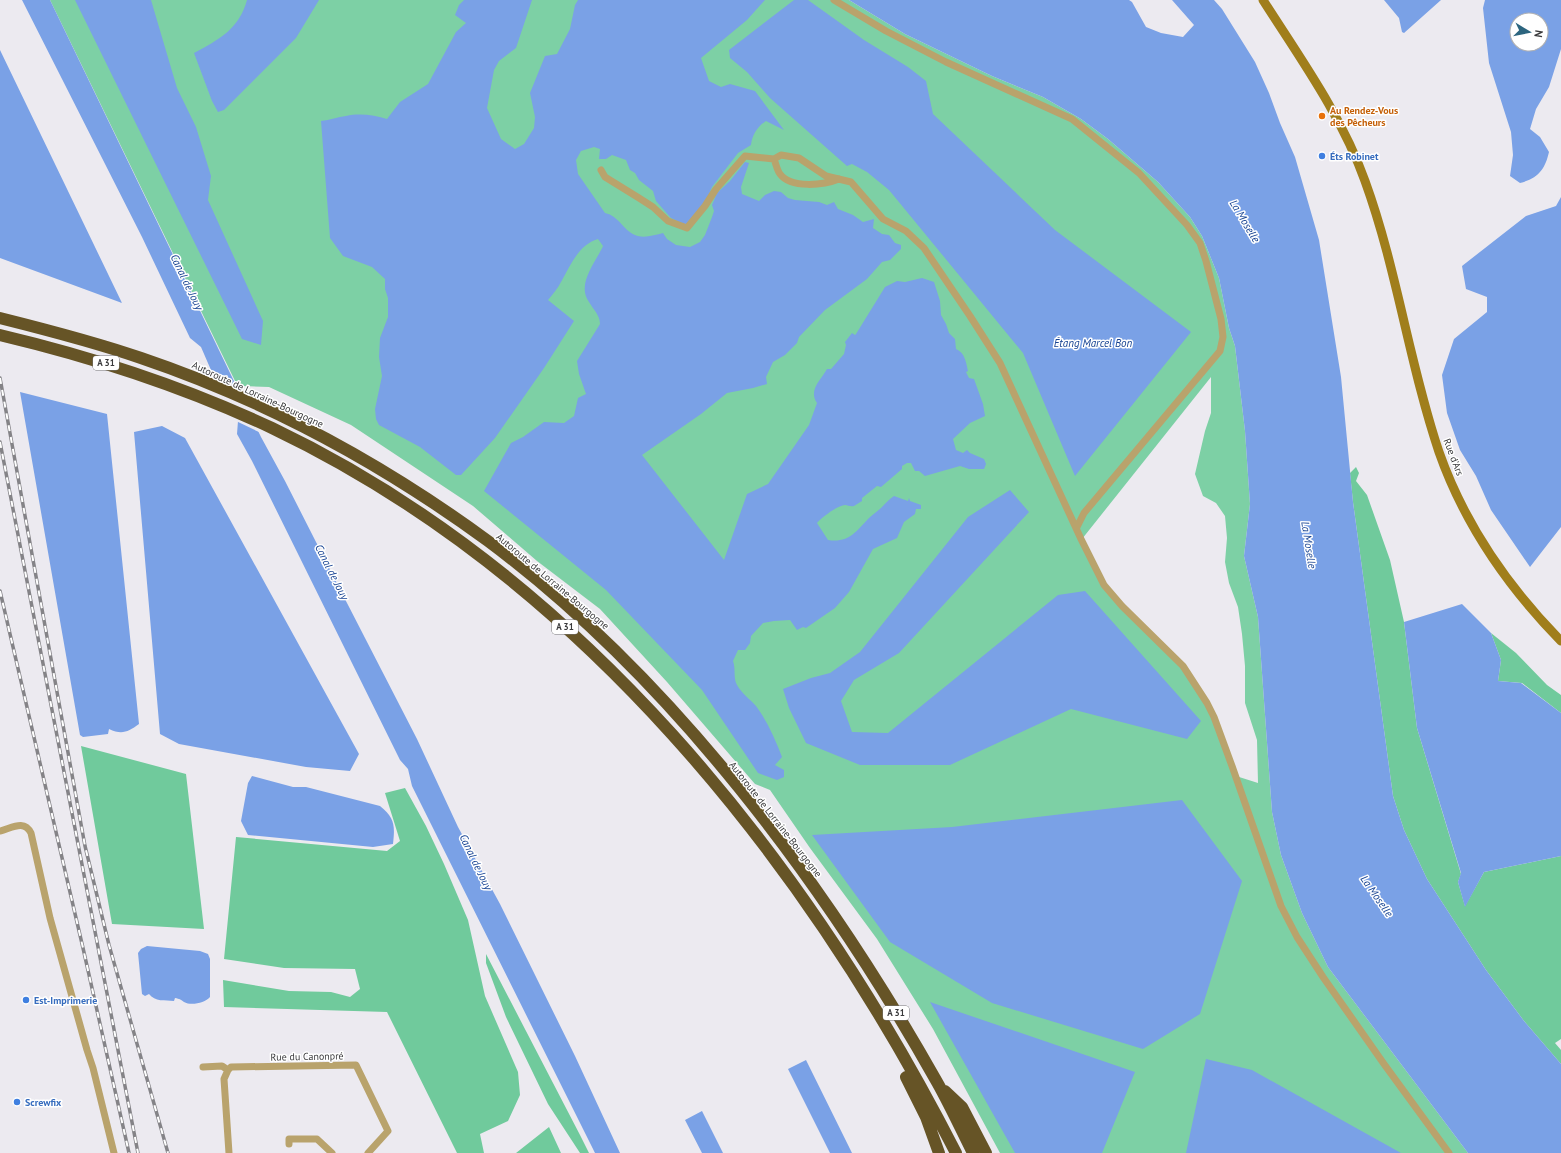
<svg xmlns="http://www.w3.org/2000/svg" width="1561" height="1153" font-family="'PT Sans',sans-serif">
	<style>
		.green { fill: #7dd0a5; fill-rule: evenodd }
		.forest { fill: #70ca9c }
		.water { fill: #7aa1e6; fill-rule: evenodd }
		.pier { fill: #eceaf0 }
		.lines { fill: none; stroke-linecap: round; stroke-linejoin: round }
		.street { stroke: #b9a36c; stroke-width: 7 }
		.secondary { stroke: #a07e1b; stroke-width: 9 }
		.highway { stroke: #665426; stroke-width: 12 }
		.rail-casing { stroke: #848387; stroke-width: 3.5 }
		.rail { stroke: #fff; stroke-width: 2; stroke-dasharray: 6; stroke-linecap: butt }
		.food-dot { fill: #e8710a; stroke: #fff; stroke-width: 1.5 }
		.shop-dot { fill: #3f7fe0; stroke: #fff; stroke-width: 1.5 }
		.labels { text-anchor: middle; stroke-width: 3; stroke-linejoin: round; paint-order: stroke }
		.shield { fill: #fff; stroke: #757576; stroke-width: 1 }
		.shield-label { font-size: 9px; font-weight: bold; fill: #3a3a3c }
		.food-label { font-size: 10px; font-weight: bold; fill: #c56008; stroke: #fff; text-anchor: start }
		.shop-label { font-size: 10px; font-weight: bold; fill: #366cbe; stroke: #fff; text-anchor: start }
		.street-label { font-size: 10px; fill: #3a3a3c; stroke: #fff }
		.water-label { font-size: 11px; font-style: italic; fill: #164292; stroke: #fff }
	</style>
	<rect width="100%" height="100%" fill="#eceaf0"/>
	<path class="green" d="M50,0H849L905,34L992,76L1043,97L1081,119L1108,139L1158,182L1190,217L1202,236L1219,278L1229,328L1235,346L1245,431L1250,504L1244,556L1258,617L1272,812L1281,855L1302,913L1328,967L1468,1153H1000L933,1029L877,939L810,848L770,790L755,784L667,682L600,609L537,561L473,506L351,425L269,387L243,386L236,383ZM1211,377V413L1205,431L1195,474L1203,496L1216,503L1225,516L1227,538L1225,562L1229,583L1238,607L1242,634L1245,666V703L1257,740L1258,783L1236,776L1207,703L1183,666L1104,585L1082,539Z"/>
	<path class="forest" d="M1356,467L1359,473L1356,481L1367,495L1390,560L1404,622L1417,728L1461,874L1458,882L1465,906L1484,872L1561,856V1039L1555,1043L1561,1050V1064L1524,1021L1486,970L1427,879L1404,830L1393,796L1353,502L1350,473Z
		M1491,633L1516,653L1547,685L1561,695V713L1522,683L1498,681L1501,660Z
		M81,746L186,774L204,929L112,924Z
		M405,788L426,826L444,864L468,920L485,996L518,1072L520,1095L508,1121L480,1134L484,1153H457L387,1012L224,1007L223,980L289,991L331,992L350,997L360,989L355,969L284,968L224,959L236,837L387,851L400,841L385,793Z
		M486,954L580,1135L589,1153H580L548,1104L506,1017L486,963Z
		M549,1127L561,1153H516Z"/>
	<path class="water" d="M22,0H50L261,437L285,481L347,603L417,739L458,827L500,904L575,1056L620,1153H595L412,786L408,769L400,760L252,461L237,434L238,421L214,377L201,347L190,338L142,237Z
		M75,0H151L177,88L196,127L211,176L208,200L263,321L261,345L242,339Z
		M247,0H319L296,38L224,110L218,112L212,101L194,53C220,39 239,29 247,0Z
		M464,0H532L516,48L499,61L494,70L487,108L501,139L515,149L524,144L534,128L535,117L530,93L545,56L557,54L570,29L575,5L578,0H765L747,20L701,58L709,81L721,87L730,84L755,91L784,130L766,121C758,126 752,135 751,145L738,153L712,187L705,204L687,226L671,218L656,201L653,191L639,180L635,173L630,170L626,160L612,155L606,159H599L600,149L594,147L581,151L576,160L578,174L605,213C619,216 623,230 635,235C643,239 655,235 663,233L667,239L676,245L690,247L700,242L705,235L712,217L714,211L712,205L717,193L730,181L745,162L749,163L741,187L742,194L759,201L765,195L774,191L781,192L788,198L795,200L819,202L827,205L834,202L838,209L853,215L863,222L874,219L873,228L882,234L889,235L895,243L901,245V249L890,260L882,262L867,279L825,310L799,337L797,343L785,355L773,362L766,377L767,384L753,388L727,393L701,414L642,455L724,560L747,494L768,484L809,425L817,403C808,390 821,380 827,369H831L844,354L846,345L845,342L852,333L855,335L856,334L885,287L897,281L905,282L922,278L934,282L940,301L941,315L946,324L949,333L955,339L956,349C965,353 966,362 968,371L966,372L969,378L974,379L983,404L985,416L970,423L953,439L956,450L963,453L967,450L970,453L984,459L986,464L984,469H969L960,466L925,476L919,471H915L911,463H907L902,466V469L881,487L877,486L862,498V501L854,506C850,507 848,505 845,505C838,505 821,518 817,523L828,540C848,543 855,533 868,519C872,515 878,511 882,507C886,503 889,499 894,496L908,501L909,498L910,501L921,505V509H916L915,514L904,522L897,538L873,549L849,592L835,608L806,628L803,627L797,630L790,620L774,621L763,623L751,636L750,643L745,650H738L733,661C736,669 733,678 737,685C742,694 750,699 756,706C768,722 775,739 782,757L775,765L784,770V777L777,780L758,773L702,690L606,590L484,491L511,443L523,437L544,422L564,423L574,416L578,398L586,394L579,374L577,361L600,324C600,315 593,309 589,302C576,284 596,262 603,246L598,239C578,245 571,265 561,282C558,288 553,294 548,300L574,321L544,368L495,438L461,475H456L420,447L379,425L376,419L375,409L382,376L379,357L380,338L388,317V298L385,289V279L372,267L343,256L330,238L321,121C330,120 338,117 346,116C359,113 375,115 387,119L400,102L428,84L456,32L466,23L455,15L459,5Z
		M794,0H808L864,40L908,67L926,81L933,114L1055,230L1191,332L1075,476L1023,353L889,190L867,172L852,164L847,166L770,98L747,72L730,58L729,50Z
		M849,0H1129L1132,2L1146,27L1161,33L1183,37L1194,25L1172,0H1214L1222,9L1255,62L1269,93L1280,123L1295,157L1319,240L1341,377L1353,502L1393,796L1404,830L1427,879L1486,970L1524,1021L1561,1064V1153H1468L1328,967L1302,913L1281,855L1272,812L1258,617L1244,556L1250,504L1245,431L1235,346L1229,328L1219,278L1202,236L1190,217L1158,182L1108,139L1081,119L1043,97L992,76L905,34Z
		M1384,0H1441L1404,33L1402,32L1399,18Z
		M1485,0H1561V49L1549,87L1536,109L1530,129L1540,137L1549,152C1545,169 1539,178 1520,183L1510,176L1513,155L1511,132L1489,63L1483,8ZM1517,20H1541V44H1517Z
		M0,50L122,303L0,258Z
		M1561,197V527L1530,567L1491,510L1476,476L1460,450L1447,413L1442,375L1454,339L1487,312V297L1466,289L1462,266L1526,216L1556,206Z
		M20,392L107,414L139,724C128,732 122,735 109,729L108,734L83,737L80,735Z
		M162,426L185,438L359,754L350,771L306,767L179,744L160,734L134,432Z
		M1010,490L1029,512L899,653L854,680L841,701L852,732L888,733L1058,595L1085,591L1201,721L1187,739L1071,709L950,765H860L806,743L789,708L783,689L811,678L830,673L860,652L968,517Z
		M1462,604L1491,633L1501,660L1498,681L1521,683L1561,713V856L1484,872L1465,907L1458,882L1461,873L1417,728L1404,622Z
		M252,776L293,787H306L380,806C395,818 395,826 393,844L373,847L248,835L241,821L248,783Z
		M1182,800L1242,881L1200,1014L1143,1049L992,1003L890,942L812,835L952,827Z
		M147,946L200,951L208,954L210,959V997C205,1003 191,1006 184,1002C180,999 180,999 175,998L174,1001C165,1000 155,1002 149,994L145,996L142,994L138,953L141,949Z
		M930,1002L1135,1072L1102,1153H1015Z
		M1206,1059L1252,1070L1401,1153H1186Z
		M806,1060L852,1153H830L788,1069Z
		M702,1111L723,1153H702L685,1120Z"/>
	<path class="pier" d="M211,374L240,387L261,433L236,421Z"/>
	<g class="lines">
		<path class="street" d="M834,0L886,31L946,62L1072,119L1139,173L1187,225L1200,243L1206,261L1221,319L1223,337L1220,351L1084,513L1077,527
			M601,170L605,177L639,198L653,207L668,221L687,228L705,206L716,189L745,156L774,159
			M839,179C824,185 791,189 780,174C777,170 776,164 774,159L781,155L799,158L826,176L851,182L883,219L906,231L924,248L970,316L1000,363L1081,539L1104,585L1122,606L1183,666L1207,703L1214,717L1232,766L1281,906L1297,937L1323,977L1384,1064L1449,1153
			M0,831C12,828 24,819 31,833L50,918L87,1050L93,1068L114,1153
			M203,1067L222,1066L228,1070
			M289,1144V1139H317L332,1153
			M229,1153L224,1079L228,1070L231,1067L356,1065L388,1131L368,1153"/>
		<path class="secondary" d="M1263,0C1300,58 1342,116 1365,181C1397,269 1409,363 1439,452C1464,523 1508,587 1561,641"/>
		<path class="highway" d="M0,318C48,330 95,342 141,358C265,400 383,464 488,541C672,678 825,883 937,1082C950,1105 961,1129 973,1153
			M0,335C93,357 185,387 272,428C578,574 804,856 956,1153
			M906,1077L926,1117L939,1153
			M945,1091L962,1107L986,1153"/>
		<defs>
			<path id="rail" d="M0,378L85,846L109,945L168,1153
				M0,442L138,1153
				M0,591L83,948L129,1153"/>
		</defs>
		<use href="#rail" class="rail-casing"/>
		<use href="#rail" class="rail"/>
	</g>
	<circle class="food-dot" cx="1322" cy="116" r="4"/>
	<g class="shop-dot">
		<circle cx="1322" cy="156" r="4"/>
		<circle cx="26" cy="1000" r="4"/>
		<circle cx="17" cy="1102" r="4"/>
	</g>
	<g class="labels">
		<g class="shield">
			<rect x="93" y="356" width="26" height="14" rx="3"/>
			<rect x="552" y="620" width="26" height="14" rx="3"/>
			<rect x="883" y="1006" width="26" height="14" rx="3"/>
		</g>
		<g class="shield-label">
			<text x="106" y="366">A 31</text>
			<text x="565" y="630">A 31</text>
			<text x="896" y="1016">A 31</text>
		</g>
		<g class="food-label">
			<text x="1330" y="114">Au Rendez-Vous<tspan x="1330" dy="12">des Pêcheurs</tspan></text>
		</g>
		<g class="shop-label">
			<text x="1330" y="160">Éts Robinet</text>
			<text x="34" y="1004">Est-Imprimerie</text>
			<text x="25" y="1106">Screwfix</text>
		</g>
		<g class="street-label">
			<text transform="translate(258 394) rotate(25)" y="4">Autoroute de Lorraine-Bourgogne</text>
			<text transform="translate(1454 457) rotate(69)" y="4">Rue d'Ars</text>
			<text transform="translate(553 581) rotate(40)" y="4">Autoroute de Lorraine-Bourgogne</text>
			<text transform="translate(776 819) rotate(52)" y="4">Autoroute de Lorraine-Bourgogne</text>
			<text transform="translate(307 1056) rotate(-1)" y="4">Rue du Canonpré</text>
		</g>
		<g class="water-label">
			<text transform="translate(1245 221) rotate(59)" y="4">La Moselle</text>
			<text transform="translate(187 282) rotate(64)" y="4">Canal de Jouy</text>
			<text x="1093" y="347">Étang Marcel Bon</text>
			<text transform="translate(1309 545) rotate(81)" y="4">La Moselle</text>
			<text transform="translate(332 572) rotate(63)" y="4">Canal de Jouy</text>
			<text transform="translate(476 862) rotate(64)" y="4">Canal de Jouy</text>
			<text transform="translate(1377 896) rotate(55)" y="4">La Moselle</text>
		</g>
	</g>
	<g transform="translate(1529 32) rotate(100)"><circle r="19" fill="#ffffff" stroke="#b0b0b1"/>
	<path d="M0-3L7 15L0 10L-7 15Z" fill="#2c657f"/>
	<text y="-6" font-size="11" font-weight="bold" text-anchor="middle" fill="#3a3a3c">N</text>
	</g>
</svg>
